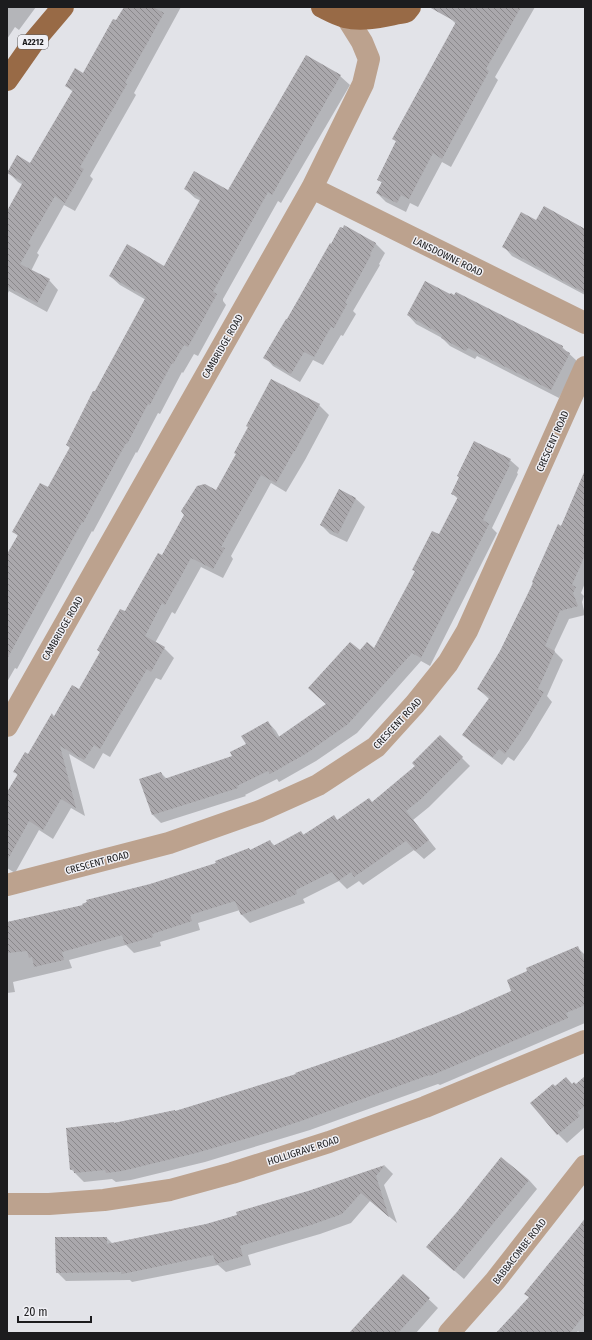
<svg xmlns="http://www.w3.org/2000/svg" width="592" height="1340" font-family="'Fira Sans Condensed',sans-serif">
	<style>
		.shadow { fill: #0003 }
		.building { fill: url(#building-back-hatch) }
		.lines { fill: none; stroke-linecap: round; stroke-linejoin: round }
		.minor { stroke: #bca28e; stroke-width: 22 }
		.primary { stroke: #986a46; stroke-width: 22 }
		.labels { text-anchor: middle; stroke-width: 3; stroke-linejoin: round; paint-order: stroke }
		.shield { fill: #f0f0f5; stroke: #5c5c5e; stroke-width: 1 }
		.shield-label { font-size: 9px; font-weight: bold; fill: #1c1c1e }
		.street-label { font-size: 10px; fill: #1c1c1e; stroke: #f0f0f5 }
	</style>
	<defs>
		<pattern id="building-back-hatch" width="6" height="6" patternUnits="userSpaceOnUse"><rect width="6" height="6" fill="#aaa8ac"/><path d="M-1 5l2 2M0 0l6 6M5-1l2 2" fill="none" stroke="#8a888b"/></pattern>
	</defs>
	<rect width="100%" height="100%" fill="#e2e3e8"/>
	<path class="shadow" d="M7,7H36L19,30L15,27L7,39Z
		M126,7H181L134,93L136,95L90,176L93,179L75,211L64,205L37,253L39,255L31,271L49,280L58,290L47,312L9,291L7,295V213L23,185L18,182L9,173L31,164L73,92L66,86L83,75Z
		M457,7H535L495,77L498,80L451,167L442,162L418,207L410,203L406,212L386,202L377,193L382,183L378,179L397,142L393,139L456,24L451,19Z
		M340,76L350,85L281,203L278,201L223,299V301L226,305L198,356L194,354L183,373L182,372L160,414L158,413L137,453L136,452L93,532L92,531L17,669L15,668L7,682V556L18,536L14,532L49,489L70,448L67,445L146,300L120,285L110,276L165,267L201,201L195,198L185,189L228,192Z
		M544,207L585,229V295L512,256L504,247L537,221Z
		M345,227L376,244L385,253L379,264L380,265L353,311L356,314L343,336L341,335L323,365L313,360L300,382L273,366L265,357L331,245Z
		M451,296L562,347L578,362L559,398L477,356L475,359L450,346L442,338L416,324L408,315Z
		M319,405L329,415L305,460L286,492L271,483L231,556L233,559L223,578L201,567L175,614L172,612L155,643L164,648L174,658L161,680L156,678L110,757L103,753L94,769L69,754L85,816L71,808L53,839L39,830L15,873L7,868V794L18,776L15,772L28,755L52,714L55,717L79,690L125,613L162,557L216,491Z
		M510,460L519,468L517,473L518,474L492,528L497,533L430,666L421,661L357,733L316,761L279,782L277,779L245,795L246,796L161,823L153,815L161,773L167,779L234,757L247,745L268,722L276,731L280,738L327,705L309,688L360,651L374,650L440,536L458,499L453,494Z
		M585,476V583L581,593L584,596L582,602L585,615L569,619L554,651L563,660L547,696L552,702L529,740L514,761L508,757L502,765L472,743L464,735L489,699L478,689L501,652L517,619L558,526L562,527Z
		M339,490L356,499L365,507L347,542L330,534L321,525Z
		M440,736L470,766L429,807L413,820L436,849L424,859L414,850L363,885L359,881L347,889L339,881L303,899L305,903L250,923L242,915L240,910L198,923L200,930L160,942L161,946L134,953L126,945L69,960L72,968L13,982L15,992L7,993V923L84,906L218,864L249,849L251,851L270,841L275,846L301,832L304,835L334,816L338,821L373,803L416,766Z
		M577,947L585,955V1023L440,1085L438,1084L310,1130L205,1162L131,1180L116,1182L112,1179L84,1182L71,1169L114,1123L175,1112L297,1075L394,1040L459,1015L512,991Z
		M572,1085L585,1094V1127L567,1143L558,1134L555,1088Z
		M385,1166L393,1174L384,1185L397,1223L370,1201L351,1223L320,1234L248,1255L251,1265L226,1272L218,1265L132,1282L130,1280L66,1281L57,1272L107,1238L113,1244L207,1225Z
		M529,1180L537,1189L464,1279L427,1247Z
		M585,1218V1333H580L578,1331L576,1333H497L530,1298Z
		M403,1275L438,1308L416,1333H350Z"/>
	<path class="building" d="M124,7H153L164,13L125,83L127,84L80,167L84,169L65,203L55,196L28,243L31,245L20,264L50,279L37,303L8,287L7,289V211L23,182L7,173L17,155L30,163L73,90L65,86L75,68L83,73L113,19L116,20Z
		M429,7H521L486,69L489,71L442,159L433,153L409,199L401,195L397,203L376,193L382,182L377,180L396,141L392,139L456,22Z
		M306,55L341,75L272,195L268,192L214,290L213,292L217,294L188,347L184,345L173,364L172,363L150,405L148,404L127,444L126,443L83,523L82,522L7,659V554L18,535L12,532L40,483L48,487L70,447L66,445L93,391H95L146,297L109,276L127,244L164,266L201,198L184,189L194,171L228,190Z
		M544,206L585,229V293L502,247L521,212L536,220Z
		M344,225L376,243L370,254L371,255L345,303L347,304L334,328L331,327L314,357L304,352L291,374L263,358L286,319H287L303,291L330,243L331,244L340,227L343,228Z
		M425,281L450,294L451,293L454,295L456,292L563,346L562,349L570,353L551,390L468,348L466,351L441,338L442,335L407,315Z
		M271,379L320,404L295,451H294L276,483L261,475L221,547L225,548L213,569L191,558L165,605L162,603L145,636L165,647L151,672L147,669L100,749L94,745L84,760L60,746L76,808L61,799L43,830L29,821L7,861V792L18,774L13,772L25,752L28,754L52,713L53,718L72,685L79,689L100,652L97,650L120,609L125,611L158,553L162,555L184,515L181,511L197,486L205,484L216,490L236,454L234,453L248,427L246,426Z
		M474,441L511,459L508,464L510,465L483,520L489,524L421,658L412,653L348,724L307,753L270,774L268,771L237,786L238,788L152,815L139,779L161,772L164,779L232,756L230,752L246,744L241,736L268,721L277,738L326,704L308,688L350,642L360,650L367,642L374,648L415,571L412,570L432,531L439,534L458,497L451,494L459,477L457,476Z
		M585,470V555L572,585L576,587L573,593L578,606L560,611L545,646L555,651L538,689L544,692L521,731L505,754L499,749L493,757L462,735L490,697L477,689L500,651L533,583L532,582L558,524L561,526Z
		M339,489L356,498L338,534L320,525Z
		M440,735L463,757L421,799L406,811L429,840L415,851L406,841L354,877L351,872L338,881L332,872L296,890L297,894L241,915L235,901L190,915L192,921L152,934L153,937L125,945L122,935L62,952L64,960L34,967L32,957L29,958L27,951L7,953V922L83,905L82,904L87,902L86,900L150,884L216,863L215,861L249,848L250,850L270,840L273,846L301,831L303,835L334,815L337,820L369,798L372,802L415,766L412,763Z
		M578,946L585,963V1005L566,1013L568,1018L430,1076L429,1075L301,1121L255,1136L196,1153L122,1171L106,1173L105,1170L74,1173V1169L70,1170L66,1128L114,1122V1123L175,1110V1111L296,1074L295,1073L394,1039L459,1014L511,991L507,980L527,971L526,968Z
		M585,1076V1106L577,1112L580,1116L557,1135L530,1103L553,1084L555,1086L566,1077L572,1084L574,1082L576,1084Z
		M501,1157L529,1180L454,1271L426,1247L457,1212Z
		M385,1165L376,1176L389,1217L361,1193L342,1214L311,1225L240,1246L243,1256L216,1264L213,1255L122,1274L121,1272L56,1273L55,1237H107V1244L206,1224L237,1215L236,1212L308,1191Z
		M585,1219V1314L570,1333H496L529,1297L524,1294Z
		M403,1274L430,1298L398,1333H349Z"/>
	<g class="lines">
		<path class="minor" d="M312,188L585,323
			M7,726L312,188L363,84L369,59L362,42L347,18
			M7,885L169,843L260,811L318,785L376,747L415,704L448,663L467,631L585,367
			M7,1204H49L104,1200L170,1190L232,1173L329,1142L425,1107L585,1041
			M449,1333L495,1281L585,1166"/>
		<path class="primary" d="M322,7C330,11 337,15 345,17C365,22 387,15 406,12L410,7
			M7,80L35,40L63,7"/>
	</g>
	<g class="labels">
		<rect class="shield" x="18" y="35" width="30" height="14" rx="3"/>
		<g class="shield-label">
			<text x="33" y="45">A2212</text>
		</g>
		<g class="street-label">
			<text transform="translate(448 256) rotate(26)" y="4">LANSDOWNE ROAD</text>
			<text transform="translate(222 346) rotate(-60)" y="4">CAMBRIDGE ROAD</text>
			<text transform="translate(552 441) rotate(-66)" y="4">CRESCENT ROAD</text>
			<text transform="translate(62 628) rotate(-60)" y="4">CAMBRIDGE ROAD</text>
			<text transform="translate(397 723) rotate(-47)" y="4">CRESCENT ROAD</text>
			<text transform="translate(97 862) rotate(-15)" y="4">CRESCENT ROAD</text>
			<text transform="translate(303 1150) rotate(-18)" y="4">HOLLIGRAVE ROAD</text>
			<text transform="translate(519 1251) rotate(-52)" y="4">BABBACOMBE ROAD</text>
		</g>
	</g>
	<rect width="592" height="1340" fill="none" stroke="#1c1c1e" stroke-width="16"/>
	<path d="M18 1316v6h73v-6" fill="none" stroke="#1c1c1e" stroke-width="2"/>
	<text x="24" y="1316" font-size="12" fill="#1c1c1e" stroke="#f0f0f5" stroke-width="3" paint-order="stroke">20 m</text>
</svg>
